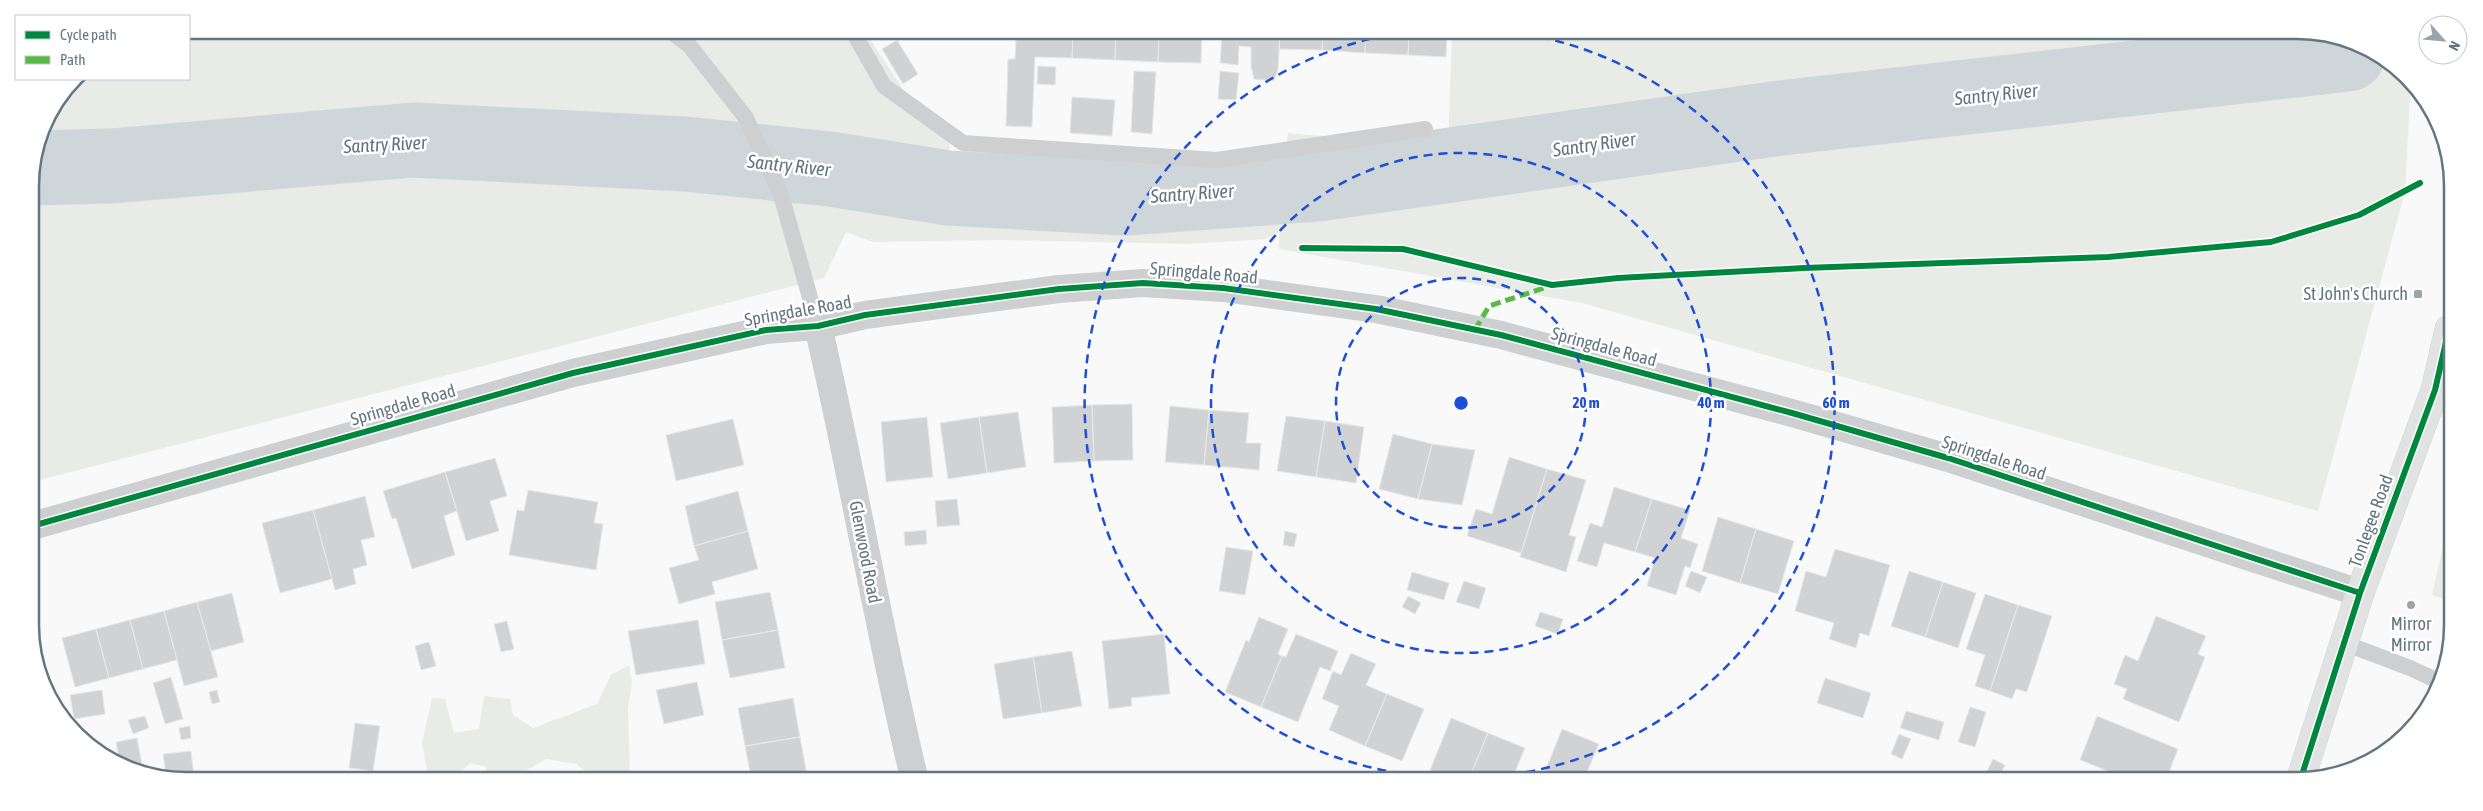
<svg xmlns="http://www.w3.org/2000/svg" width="2483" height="811" font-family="'Asap Condensed',sans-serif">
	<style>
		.green { fill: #e8ebe6 }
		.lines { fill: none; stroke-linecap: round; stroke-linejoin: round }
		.river { stroke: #ced6d9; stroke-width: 75 }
		.building { fill: #d0d2d3; stroke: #e8e8e8 }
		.secondary-casing { stroke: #d5d6d7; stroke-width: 29 }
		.service { stroke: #cecfd0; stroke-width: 16 }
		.minor { stroke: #cecfd0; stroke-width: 28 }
		.tertiary { stroke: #cecfd0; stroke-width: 28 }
		.secondary { stroke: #e1e2e2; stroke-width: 28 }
		.quiet { stroke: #58b947; stroke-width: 5; stroke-dasharray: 10 5; stroke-linecap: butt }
		.cycleway-casing { stroke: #fff; stroke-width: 9 }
		.cycleway { stroke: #00873e; stroke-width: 6 }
		.ring { fill: none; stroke: #1d4ed8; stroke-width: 2.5; stroke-dasharray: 9 6 }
		.poi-dot { fill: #99a4ac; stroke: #fff; stroke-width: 2 }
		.labels { text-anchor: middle; stroke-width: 5; stroke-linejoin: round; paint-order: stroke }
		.street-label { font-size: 18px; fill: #657683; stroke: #fff }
		.poi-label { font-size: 18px; fill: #657683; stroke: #fff; text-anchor: end }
		.water-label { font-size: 19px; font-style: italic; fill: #60757c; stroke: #fff }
		.rim { fill: none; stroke: #657683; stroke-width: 2.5 }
		.centre { fill: #1d4ed8; stroke: #fff; stroke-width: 2.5 }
		.ring-label { font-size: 15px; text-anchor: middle; font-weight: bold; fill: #1d4ed8; stroke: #fff; stroke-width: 5; stroke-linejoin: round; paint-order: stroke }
	</style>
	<rect width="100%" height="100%" fill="#f9f9f9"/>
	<path class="green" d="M189,30L865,32L909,98L950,140L948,159L1178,171L1284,168L1288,133L1448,148L1452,33L2338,35L2376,51L2411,80L2405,192L2318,511L1582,303L1279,249V232L1266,239L1188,244L1001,240L873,242L846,232L824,278L32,482L30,176L42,126L73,79H189Z
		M2448,524V600L2432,595Z
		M629,665L632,683L628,708L630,777H593L576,764L546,759L524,772L523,777L486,776V767L470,763L455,776H428L422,743L432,698L445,699L454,733L479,729L484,696L510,699L513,715L533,728L597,704L611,675Z"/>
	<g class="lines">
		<path class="river" d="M32,168L111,166L413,140L685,154L830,169L948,188L1126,198L1317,184L1781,118L2348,54"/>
	</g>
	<path class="building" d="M966,32H980L970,38Z
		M1030,32H1073L1072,58L1035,57L1032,127L1006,126L1008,59H1015L1016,37H1030Z
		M1073,32H1116L1115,60L1072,58Z
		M1116,32H1159L1158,62L1115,60Z
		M1159,32L1202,33L1201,63L1158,62Z
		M1222,33H1280L1278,70L1274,81L1254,79L1251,66V47L1239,46L1238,65L1220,63Z
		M1280,33H1323L1322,50L1279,49Z
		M1323,33H1366L1365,53L1322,50Z
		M1366,33H1409L1408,55L1365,53Z
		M1409,33H1447L1446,57L1408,55Z
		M897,40L918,74L903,84L882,49Z
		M1038,66L1056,67L1055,85L1037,84Z
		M1134,71L1156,72L1152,134L1131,132Z
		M1220,71L1239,73L1236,100L1218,99Z
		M1072,97L1115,100L1112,136L1070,133Z
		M1132,404L1133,460L1094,461L1092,405Z
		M1092,405L1094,461L1054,463L1052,407Z
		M1170,406L1209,410L1204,465L1165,462Z
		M1209,410L1249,413L1246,443H1261L1259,470L1204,465Z
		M1018,412L1026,467L987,473L979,417Z
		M1286,416L1325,421L1316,477L1277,471Z
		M927,417L933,477L886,482L881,422Z
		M979,417L987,473L948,479L940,423Z
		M733,419L744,465L676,481L666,435Z
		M1325,421L1364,427L1356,483L1316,477Z
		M1393,434L1432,444L1418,499L1379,489Z
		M1432,444L1475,450L1462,505L1418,499Z
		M1509,457L1547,469L1521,553L1467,536L1476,509L1492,514Z
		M495,458L507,496L490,501L499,531L466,541L445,472Z
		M1547,469L1586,480L1569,535L1576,537L1566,572L1520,557Z
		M445,472L457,511L444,516L455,555L412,569L396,518L392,519L383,491Z
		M1614,487L1652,499L1635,552L1604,543L1597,567L1577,561L1590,523L1602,527Z
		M528,490L598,502L594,523L603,524L596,570L509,555L517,510L524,511Z
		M738,491L748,531L694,546L685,506Z
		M365,496L375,537L361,540L367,565L353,569L356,584L335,590L313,510Z
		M957,499L960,525L937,527L935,501Z
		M1652,499L1690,510L1681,538L1698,544L1690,568L1685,566L1676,595L1647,586L1655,558L1635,552Z
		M313,510L332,579L280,593L262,523Z
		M1718,517L1756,529L1740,583L1702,571Z
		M1756,529L1794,541L1778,594L1740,583Z
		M926,530L927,544L905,546L904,532Z
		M748,531L758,569L712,582L715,594L679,604L669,568L699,560L694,546Z
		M1285,531L1297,534L1294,547L1283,545Z
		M1226,547L1253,551L1245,595L1219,591Z
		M1835,549L1890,565L1869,636L1860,633L1856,648L1829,639L1834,623L1795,611L1806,571L1826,577Z
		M1691,571L1707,577L1700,593L1685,586Z
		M1909,571L1943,582L1925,637L1891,626Z
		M1412,572L1449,583L1444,600L1407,590Z
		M1464,581L1486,588L1479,609L1456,602Z
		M1943,582L1976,593L1958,648L1925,637Z
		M770,592L778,630L722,640L715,602Z
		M232,593L244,642L211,651L197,602Z
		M1985,594L2018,605L1990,691L1975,686L1985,655L1966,649Z
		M1408,596L1421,603L1415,614L1402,607Z
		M197,602L218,677L184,686L164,611Z
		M2018,605L2052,616L2027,692L2016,689L2012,699L1990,691Z
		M164,611L177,660L143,669L130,620Z
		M1540,612L1563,619L1558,634L1535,626Z
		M2156,616L2206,636L2198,654L2205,657L2179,722L2123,699L2127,689L2114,684L2125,655L2138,661Z
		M1259,617L1288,629L1278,654L1282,656L1261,707L1225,692L1246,640L1249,642Z
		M130,620L143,669L109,678L96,629Z
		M698,620L705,664L636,675L628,631Z
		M507,621L514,649L501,652L494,624Z
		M96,629L109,678L75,687L62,638Z
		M778,630L785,668L730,678L722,640Z
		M1164,634L1170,694L1131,698L1132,706L1109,709L1102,641Z
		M1296,634L1338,651L1330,671L1320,667L1298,722L1261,707L1282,656L1286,657Z
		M429,642L436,666L421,670L415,646Z
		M1072,651L1082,706L1042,713L1033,657Z
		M1351,653L1376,664L1366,685L1387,694L1365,746L1329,730L1339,706L1322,699L1333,671L1341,675Z
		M1033,657L1042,713L1003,719L994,664Z
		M171,677L183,719L165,724L153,683Z
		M1825,678L1871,693L1863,718L1817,703Z
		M697,682L704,715L664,724L656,690Z
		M102,690L105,714L74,719L70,695Z
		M217,690L220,702L212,704L209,692Z
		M1387,694L1424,709L1402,761L1365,746Z
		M793,698L800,737L745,746L738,708Z
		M1970,707L1986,712L1975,747L1958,742Z
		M1906,711L1944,722L1939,740L1900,728Z
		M145,716L149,728L133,734L128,720Z
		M2097,716L2178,749L2166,780H2130L2080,760Z
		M1451,718L1488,733L1469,779H1451L1430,770Z
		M355,723L380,726L373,771L349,768Z
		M190,726L191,738L181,740L179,728Z
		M1562,729L1599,744L1584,779H1542Z
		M1488,733L1525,748L1512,779H1469Z
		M1899,734L1911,739L1902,759L1891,754Z
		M800,737L807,775L793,777H751L745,746Z
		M137,738L144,775L115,762L119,761L116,742Z
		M191,751L194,776H166L163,754Z
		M1993,759L2005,765L1998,779L1986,773Z
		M1587,771L1606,779H1584Z
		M1662,773L1676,779H1660Z"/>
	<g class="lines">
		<defs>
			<path id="secondary" d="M2300,781L2360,593L2435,390L2449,329"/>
		</defs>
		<use href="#secondary" class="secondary-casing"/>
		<path class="service" d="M670,31L689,45L746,118L781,195L818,326
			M853,32L884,86L963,143L1217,160L1425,129
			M2344,643L2410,668L2440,682"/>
		<path class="minor" d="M818,326C853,476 878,628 914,777"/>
		<path class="tertiary" d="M32,526L573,373L766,330L818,326L865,315L1059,289L1143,283L1223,288L1376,309L1501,335L1792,413L1948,458L2360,593"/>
		<use href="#secondary" class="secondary"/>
		<path class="quiet" d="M1475,330L1489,306L1550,286"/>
		<defs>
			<path id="cycleway" d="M1302,248L1403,249L1552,285L1618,278L1804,268L2108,257L2271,242L2359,215L2420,183
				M32,526L573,373L766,330L818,326L865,315L1059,289L1143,283L1223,288L1376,309L1501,335L1792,413L1948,458L2360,593
				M2300,781L2360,593L2435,390L2449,329"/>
		</defs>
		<use href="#cycleway" class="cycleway-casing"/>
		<use href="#cycleway" class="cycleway"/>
	</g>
	<g class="ring">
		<circle cx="1461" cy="403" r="125"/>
		<circle cx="1461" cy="403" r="250"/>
		<path d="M1526 34A375 375 0 1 1 1399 33"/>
	</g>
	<g class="poi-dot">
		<rect x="2413" y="289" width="10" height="10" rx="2.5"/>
		<circle cx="2411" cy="605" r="5"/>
	</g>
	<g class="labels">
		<g class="street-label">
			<text transform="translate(1204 273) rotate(5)" y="6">Springdale Road</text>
			<text transform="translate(798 311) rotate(-10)" y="6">Springdale Road</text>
			<text transform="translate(1604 347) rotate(15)" y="6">Springdale Road</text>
			<text transform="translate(403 405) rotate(-16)" y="6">Springdale Road</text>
			<text transform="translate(1994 458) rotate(18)" y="6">Springdale Road</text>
			<text transform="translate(2371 521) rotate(-70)" y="6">Tonlegee Road</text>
			<text transform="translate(865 552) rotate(79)" y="6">Glenwood Road</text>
		</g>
		<g class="poi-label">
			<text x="2408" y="300">St John's Church</text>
			<text x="2411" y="630" text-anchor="middle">Mirror<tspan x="2411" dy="21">Mirror</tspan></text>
		</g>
		<g class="water-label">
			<text transform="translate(1996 94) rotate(-6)" y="7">Santry River</text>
			<text transform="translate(385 144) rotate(-3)" y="7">Santry River</text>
			<text transform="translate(1594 144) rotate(-8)" y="7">Santry River</text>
			<text transform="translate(789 165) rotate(6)" y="7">Santry River</text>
			<text transform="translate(1192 193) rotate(-4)" y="7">Santry River</text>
		</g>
	</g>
	<path d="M0 0H2483V811H0ZM186 39H2297A147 147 0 0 1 2444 186V625A147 147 0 0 1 2297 772H186A147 147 0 0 1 39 625V186A147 147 0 0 1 186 39Z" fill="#fff" fill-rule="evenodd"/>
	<path class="rim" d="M186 39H2297A147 147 0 0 1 2444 186V625A147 147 0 0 1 2297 772H186A147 147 0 0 1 39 625V186A147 147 0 0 1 186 39Z"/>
	<circle cx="1461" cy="403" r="8" class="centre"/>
	<g class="ring-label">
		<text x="1586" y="408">20 m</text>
		<text x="1711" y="408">40 m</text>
		<text x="1836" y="408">60 m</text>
	</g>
	<rect x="15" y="15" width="175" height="65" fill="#ffffff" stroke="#c1c8cd"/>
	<rect x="25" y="31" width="25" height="8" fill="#00873e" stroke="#c1c8cd"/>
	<text x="60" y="40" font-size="15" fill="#657683">Cycle path</text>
	<rect x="25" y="56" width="25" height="8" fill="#58b947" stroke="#c1c8cd"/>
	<text x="60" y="65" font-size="15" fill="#657683">Path</text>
	<g transform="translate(2443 40) rotate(117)"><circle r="24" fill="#ffffff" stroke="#c1c8cd"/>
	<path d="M0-4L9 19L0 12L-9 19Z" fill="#99a4ac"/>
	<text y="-8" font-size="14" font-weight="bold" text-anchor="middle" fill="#657683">N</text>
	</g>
</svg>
